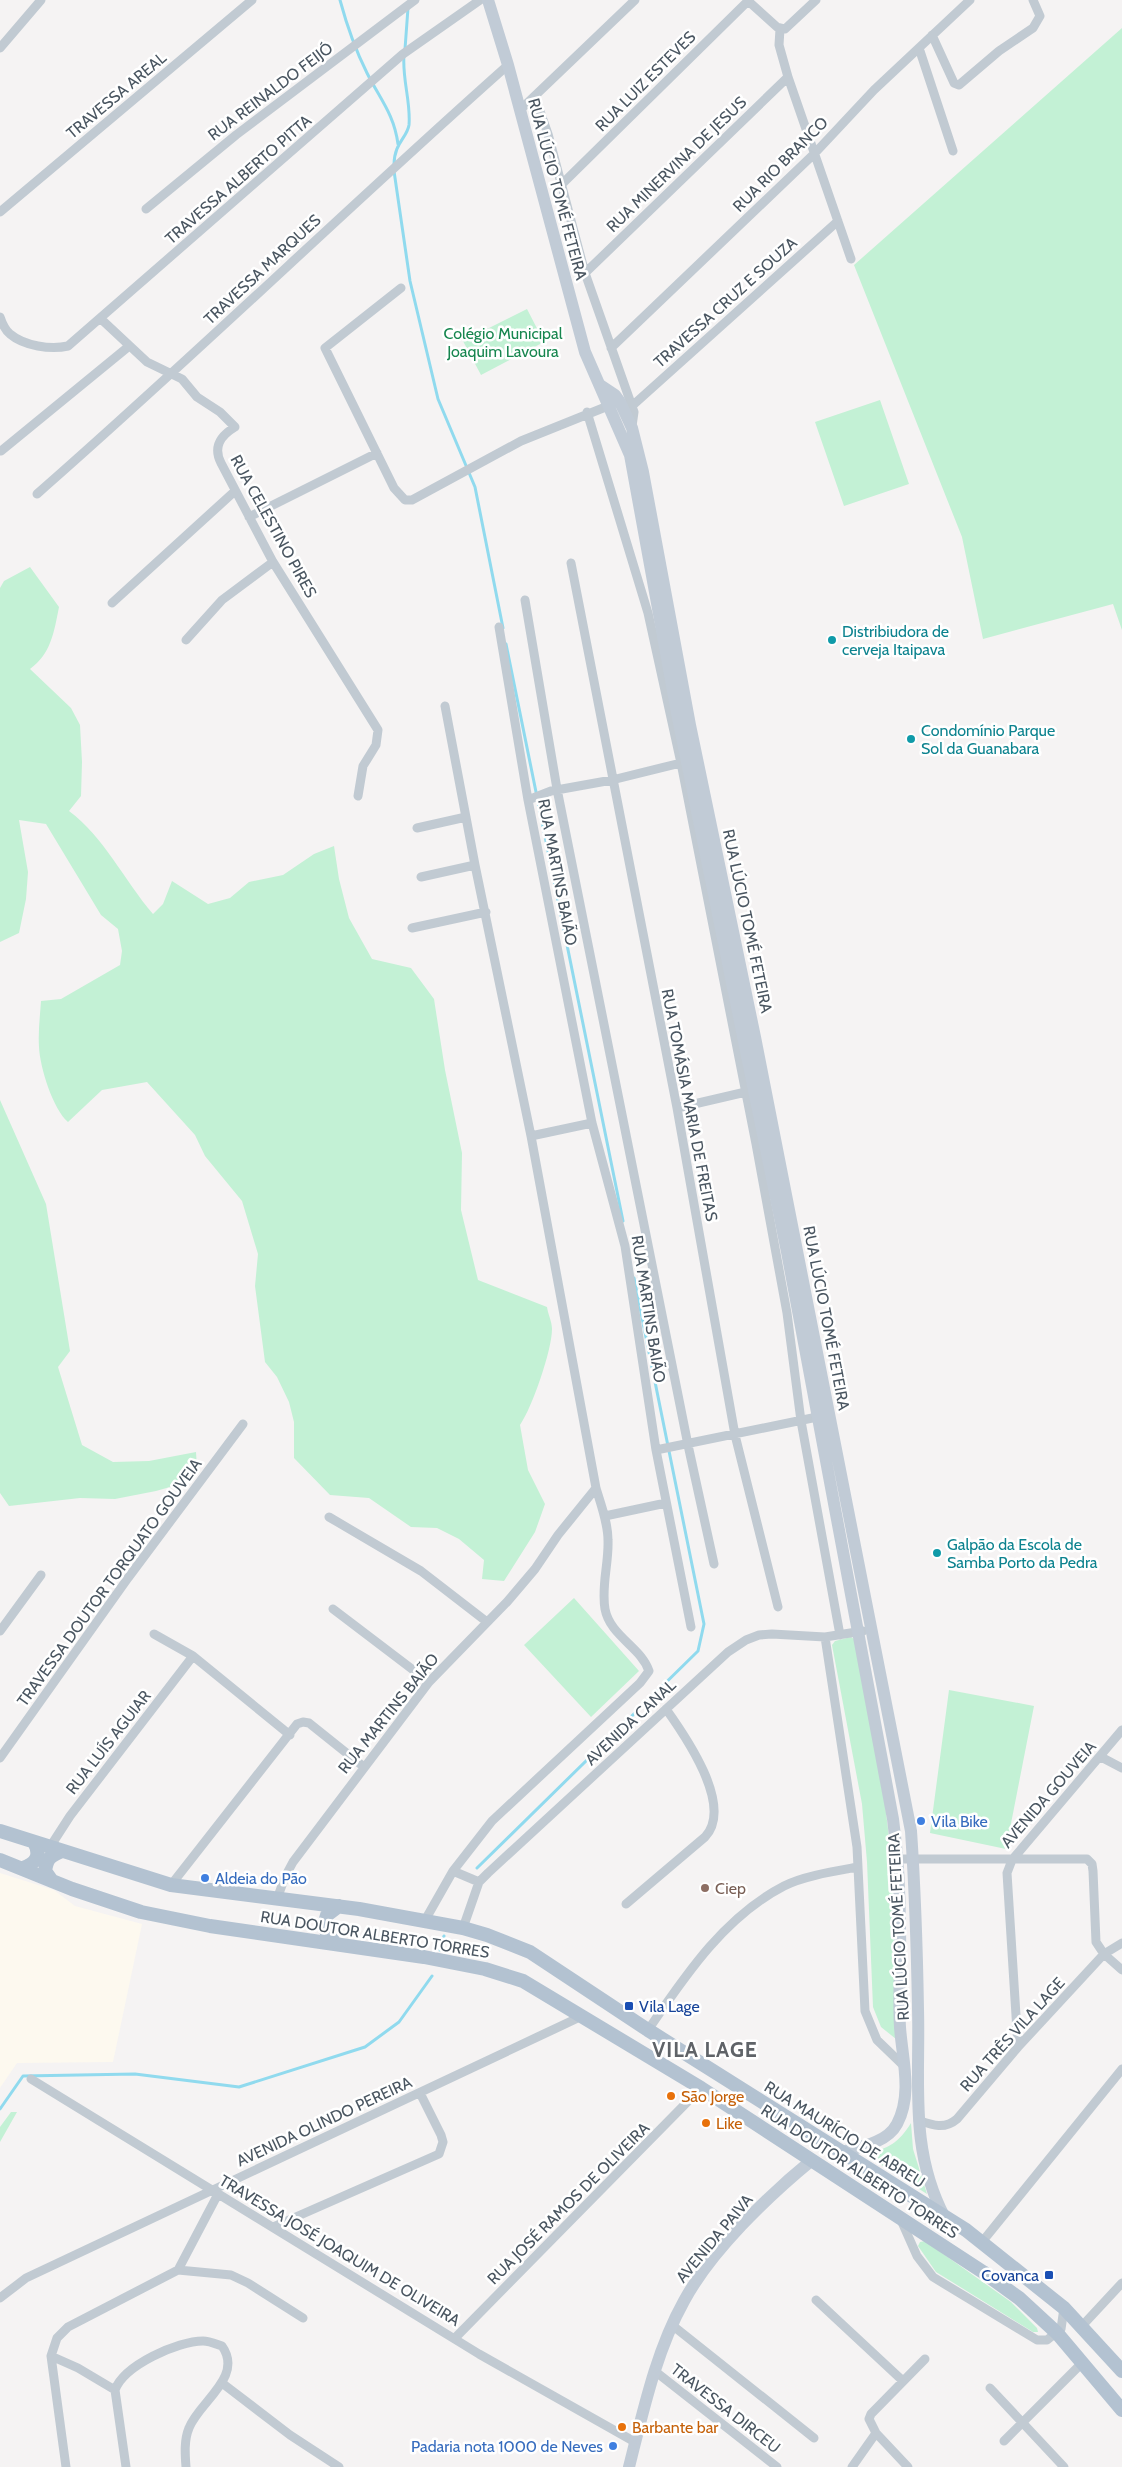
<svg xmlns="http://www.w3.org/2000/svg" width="1122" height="2467" font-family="Cabin,sans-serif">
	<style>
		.commercial { fill: #fdf9ef }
		.green { fill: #c3f1d5 }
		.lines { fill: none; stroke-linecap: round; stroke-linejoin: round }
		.stream { stroke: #90daee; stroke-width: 3 }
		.street { stroke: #c1cad2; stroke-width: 9 }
		.secondary { stroke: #c1cbd6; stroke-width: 12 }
		.primary { stroke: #b3c2d1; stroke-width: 14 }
		.culture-dot { fill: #0f9aa8; stroke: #fff; stroke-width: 2 }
		.shop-dot { fill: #3f7fe0; stroke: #fff; stroke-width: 2 }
		.education-dot { fill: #8d6e63; stroke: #fff; stroke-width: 2 }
		.transit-dot { fill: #1a4fb4; stroke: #fff; stroke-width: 2 }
		.food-dot { fill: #e8710a; stroke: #fff; stroke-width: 2 }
		.labels { text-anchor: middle; stroke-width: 5; stroke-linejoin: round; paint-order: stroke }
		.street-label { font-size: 16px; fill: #4a5661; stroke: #fff }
		.park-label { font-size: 16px; fill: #17864f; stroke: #fff }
		.culture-label { font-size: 16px; fill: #0d838f; stroke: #fff; text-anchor: start }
		.shop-label { font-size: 16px; fill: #366cbe; stroke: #fff; text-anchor: start }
		.education-label { font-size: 16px; fill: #785e54; stroke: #fff; text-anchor: start }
		.transit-label { font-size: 16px; fill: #164399; stroke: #fff; text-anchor: start }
		.food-label { font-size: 16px; fill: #c56008; stroke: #fff; text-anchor: start }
		.district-label { font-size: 21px; font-weight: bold; letter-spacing: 1px; fill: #5f6368; stroke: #fff }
	</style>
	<rect width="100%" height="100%" fill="#f5f3f3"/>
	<path class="commercial" d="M0,1873L54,1890L75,1906L142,1924L113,2062L17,2063L0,2088Z"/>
	<path class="green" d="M1122,28V630L1113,604L983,639L962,537L854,265Z
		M527,309L544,342L481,375L463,341Z
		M880,400L909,484L844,506L815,422Z
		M30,567L59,607C54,632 51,654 30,669L71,708L80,725L82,762L81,796L69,811C104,837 124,880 153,914L163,904L172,881L208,904L230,898L249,882L283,875L314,854L334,846L339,879L349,918L372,959L411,968L434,999L445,1070L462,1153L461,1210L478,1280L547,1307C548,1314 552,1322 552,1329C552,1350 532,1408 520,1425L528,1470L545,1504L535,1532L504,1581L482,1579L484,1560L459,1539L437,1528L411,1527L369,1498L330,1495L294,1458V1422L289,1402L277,1377L265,1362L255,1286L258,1254L242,1201L205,1156L195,1135L147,1082L102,1090L68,1122C53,1109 40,1068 39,1047C38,1032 40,1016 41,1001L61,999L120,965L122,951L118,929L101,915L46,824L19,820L28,872L26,899L19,933L0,942V588L4,581Z
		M0,1100L46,1204L70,1351L58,1367L82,1445L113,1462L149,1461L196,1452L197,1468L170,1487L156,1491L115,1499L80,1498L9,1506L0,1493Z
		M574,1598L639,1671L591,1717L524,1645Z
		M851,1637L854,1639L885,1804L892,1862L896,2039L881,2027L873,2007L867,1862L862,1804L832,1645L835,1641Z
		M949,1690L1034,1706L1006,1849L930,1833Z
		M11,2112H17L0,2142V2127Z
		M911,2123L913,2149L927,2194L866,2155C889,2147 898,2144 911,2123Z
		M925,2241L1011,2302L1037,2328L1038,2332H1033L936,2272L918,2246L920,2242Z"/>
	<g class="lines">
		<path class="stream" d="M340,0C347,26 355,49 367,73C380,99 394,114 398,144
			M405,49L408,8
			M394,165C394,143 407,138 409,125C411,102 402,79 404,55
			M394,171L410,281L438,399L475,487L503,628
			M506,644L623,1221
			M477,1868L698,1651L704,1624L634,1278
			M440,1950L444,1936
			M0,2109L23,2076L135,2074L239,2087L365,2047L399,2022L432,1976"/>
		<path class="street" d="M747,0L777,27L785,29L816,0
			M780,29L779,45L788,77L851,259
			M932,35L954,83L959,85L999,51L1033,28L1040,16L1033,0
			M0,48L41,0
			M919,48L953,151
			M535,97L548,134L585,273L634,412L632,426
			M520,110L635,0
			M562,184L749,0
			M146,209L236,135L415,0
			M0,212L252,0
			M585,273L788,77
			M401,288L325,348L394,488L405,500H412L521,441L613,404
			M0,317C2,323 5,330 10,334C24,346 51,350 68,346L403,54L480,0
			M101,319L147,362L182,379L197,397L220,412L235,427C220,436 213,447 221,463L273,562L378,730L376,745L363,766L358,796
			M611,348L815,153L874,90L970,0
			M632,406L838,221
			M587,412L648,613L681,763L756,1144L787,1313L801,1421L840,1635
			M1,451L128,347
			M37,494C197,354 349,206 508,65
			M249,517L377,453
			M571,563L677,1108L735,1435L778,1607
			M525,600L557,789L688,1445L714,1564
			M112,603L235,491
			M499,627L528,800L592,1123L625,1246L656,1450L691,1627
			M186,640L222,600L273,562
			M528,800L551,791L612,780L685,762
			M417,828L466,817
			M421,877L475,865
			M412,928L486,912
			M677,1108L750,1091
			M531,1136L592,1123
			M656,1450L822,1416
			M605,1516L666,1503
			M329,1517L421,1571L487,1622
			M333,1609L429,1682
			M0,1631L41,1575
			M154,1634L193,1656L290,1735
			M825,1637L857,1847L865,2011L877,2040L905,2067
			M1101,1757L1122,1768
			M0,1758L128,1578L243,1424
			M50,1847L70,1816L193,1656
			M898,1859H1087L1092,1864L1093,1871L1096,1942L1104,1954L1122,1970
			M453,1871L479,1882
			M171,1885L297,1724L303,1722L309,1723L364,1767
			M277,1899L285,1877L293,1862L429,1682L507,1602L535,1569L558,1535L596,1488
			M626,1904L705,1837C734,1806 686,1737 666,1709
			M424,1922L453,1871L492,1821L640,1683L649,1671C641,1647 610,1636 605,1609C601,1586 609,1563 608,1540C608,1523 601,1505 596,1488L531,1136L475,865L445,706
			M463,1928L479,1882L488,1873L728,1652L746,1640L759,1635L772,1634L825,1637L863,1631
			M648,2030C685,1976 724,1917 784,1886C803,1876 836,1871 858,1867
			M1018,2047L1007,1873L1012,1860L1122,1730
			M31,2079L479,2354L635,2442
			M918,2120C932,2125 944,2130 957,2119L1018,2047L1104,1954L1122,1943
			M901,2220L917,2256L933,2277L1037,2340H1047L1061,2329L1064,2308
			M273,2227L439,2154L443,2142L441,2135L420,2093
			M982,2242L1122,2069
			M178,2270L231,2275L248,2283L303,2318
			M0,2298L26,2278L582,2016
			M816,2300L903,2381
			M672,2325L814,2438
			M1082,2326L1122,2283
			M455,2338L701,2088
			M51,2356L78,2368L115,2390
			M656,2372L777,2467
			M222,2383L290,2435L339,2467
			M990,2388L1064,2467
			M1004,2441L1082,2363
			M66,2467L51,2356L57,2338L68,2327L178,2270L218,2194
			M126,2467L115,2390C124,2365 178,2341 203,2341C209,2341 216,2344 222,2346C244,2377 199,2402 189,2428C184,2440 185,2454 186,2467
			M852,2467L876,2433
			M908,2467L876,2433L869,2419L871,2414L925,2359"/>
		<path class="secondary" d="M488,0L508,65L585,352L630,455L677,713L787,1252L893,1819C898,1856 900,1894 900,1932C901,1963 898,1995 900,2027C902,2058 913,2094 897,2124C887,2143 860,2147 841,2152
			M600,385L615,395L620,402L632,428L643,472L690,725L755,1037L911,1831C915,1890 917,1950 918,2009C920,2084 909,2150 945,2218
			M629,2467C643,2412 656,2351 684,2301C711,2251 768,2196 812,2160"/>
		<path class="primary" d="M0,1831L171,1885L359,1909L463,1928L487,1935L530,1952L648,2030L966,2230L1064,2308L1122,2371
			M0,1860L72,1889L141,1912L210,1926L424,1957L485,1969L523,1981L701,2088L983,2272L1019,2298L1057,2333L1122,2410
			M23,1868C37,1863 41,1855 34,1842
			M52,1881L45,1871C47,1858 50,1856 62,1851
			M336,1944C327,1934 322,1929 327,1915L339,1906"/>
	</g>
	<g class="culture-dot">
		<circle cx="832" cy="640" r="5"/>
		<circle cx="911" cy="739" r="5"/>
		<circle cx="937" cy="1553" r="5"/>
	</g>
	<g class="shop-dot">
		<circle cx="921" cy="1821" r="5"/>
		<circle cx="205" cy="1878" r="5"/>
		<circle cx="613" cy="2446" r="5"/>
	</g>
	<circle class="education-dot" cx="705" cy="1888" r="5"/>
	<g class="transit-dot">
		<rect x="624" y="2001" width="10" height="10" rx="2.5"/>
		<rect x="1044" y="2270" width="10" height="10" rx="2.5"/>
	</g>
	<g class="food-dot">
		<circle cx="671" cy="2096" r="5"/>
		<circle cx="706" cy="2123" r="5"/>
		<circle cx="622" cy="2427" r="5"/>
	</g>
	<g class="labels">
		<g class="street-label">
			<text transform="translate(645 81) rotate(-45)" y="6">RUA LUIZ ESTEVES</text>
			<text transform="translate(270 91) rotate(-37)" y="6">RUA REINALDO FEIJÓ</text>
			<text transform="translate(116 95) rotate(-40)" y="6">TRAVESSA AREAL</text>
			<text transform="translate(676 164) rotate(-44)" y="6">RUA MINERVINA DE JESUS</text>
			<text transform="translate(780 164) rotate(-45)" y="6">RUA RIO BRANCO</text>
			<text transform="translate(238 179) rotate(-41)" y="6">TRAVESSA ALBERTO PITTA</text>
			<text transform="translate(558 189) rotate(75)" y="6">RUA LÚCIO TOMÉ FETEIRA</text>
			<text transform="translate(262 269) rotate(-43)" y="6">TRAVESSA MARQUES</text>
			<text transform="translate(725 302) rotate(-42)" y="6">TRAVESSA CRUZ E SOUZA</text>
			<text transform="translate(274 526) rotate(61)" y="6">RUA CELESTINO PIRES</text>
			<text transform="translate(558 872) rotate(79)" y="6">RUA MARTINS BAIÃO</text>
			<text transform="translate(748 921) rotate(78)" y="6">RUA LÚCIO TOMÉ FETEIRA</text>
			<text transform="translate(690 1105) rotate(79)" y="6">RUA TOMÁSIA MARIA DE FREITAS</text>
			<text transform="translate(649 1309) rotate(81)" y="6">RUA MARTINS BAIÃO</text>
			<text transform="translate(827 1318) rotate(79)" y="6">RUA LÚCIO TOMÉ FETEIRA</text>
			<text transform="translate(109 1582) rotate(-54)" y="6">TRAVESSA DOUTOR TORQUATO GOUVEIA</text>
			<text transform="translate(388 1713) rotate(-51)" y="6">RUA MARTINS BAIÃO</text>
			<text transform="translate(630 1722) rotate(-43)" y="6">AVENIDA CANAL</text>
			<text transform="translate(108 1742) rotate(-52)" y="6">RUA LUÍS AGUIAR</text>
			<text transform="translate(1048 1794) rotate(-49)" y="6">AVENIDA GOUVEIA</text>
			<text transform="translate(898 1927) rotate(-93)" y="6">RUA LÚCIO TOMÉ FETEIRA</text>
			<text transform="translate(375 1934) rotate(9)" y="6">RUA DOUTOR ALBERTO TORRES</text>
			<text transform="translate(1012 2034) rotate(-48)" y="6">RUA TRÊS VILA LAGE</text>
			<text transform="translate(324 2121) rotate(-25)" y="6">AVENIDA OLINDO PEREIRA</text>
			<text transform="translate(845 2134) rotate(32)" y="6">RUA MAURÍCIO DE ABREU</text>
			<text transform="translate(860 2171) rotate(33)" y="6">RUA DOUTOR ALBERTO TORRES</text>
			<text transform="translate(568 2203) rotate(-45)" y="6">RUA JOSÉ RAMOS DE OLIVEIRA</text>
			<text transform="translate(714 2238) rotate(-50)" y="6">AVENIDA PAIVA</text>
			<text transform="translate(340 2250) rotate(31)" y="6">TRAVESSA JOSÉ JOAQUIM DE OLIVEIRA</text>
			<text transform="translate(726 2408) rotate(38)" y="6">TRAVESSA DIRCEU</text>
		</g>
		<g class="park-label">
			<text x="503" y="339">Colégio Municipal<tspan x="503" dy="18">Joaquim Lavoura</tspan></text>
		</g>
		<g class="culture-label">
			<text x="842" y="637">Distribiudora de<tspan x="842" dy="18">cerveja Itaipava</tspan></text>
			<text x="921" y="736">Condomínio Parque<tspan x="921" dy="18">Sol da Guanabara</tspan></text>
			<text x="947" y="1550">Galpão da Escola de<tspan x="947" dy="18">Samba Porto da Pedra</tspan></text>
		</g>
		<g class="shop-label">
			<text x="931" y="1827">Vila Bike</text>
			<text x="215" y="1884">Aldeia do Pão</text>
			<text x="603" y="2452" text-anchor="end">Padaria nota 1000 de Neves</text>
		</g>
		<g class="education-label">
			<text x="715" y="1894">Ciep</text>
		</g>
		<g class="transit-label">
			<text x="639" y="2012">Vila Lage</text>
			<text x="1039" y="2281" text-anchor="end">Covanca</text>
		</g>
		<g class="food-label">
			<text x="681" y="2102">São Jorge</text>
			<text x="716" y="2129">Like</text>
			<text x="632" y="2433">Barbante bar</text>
		</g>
		<g class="district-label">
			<text x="705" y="2057">VILA LAGE</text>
		</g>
	</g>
</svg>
